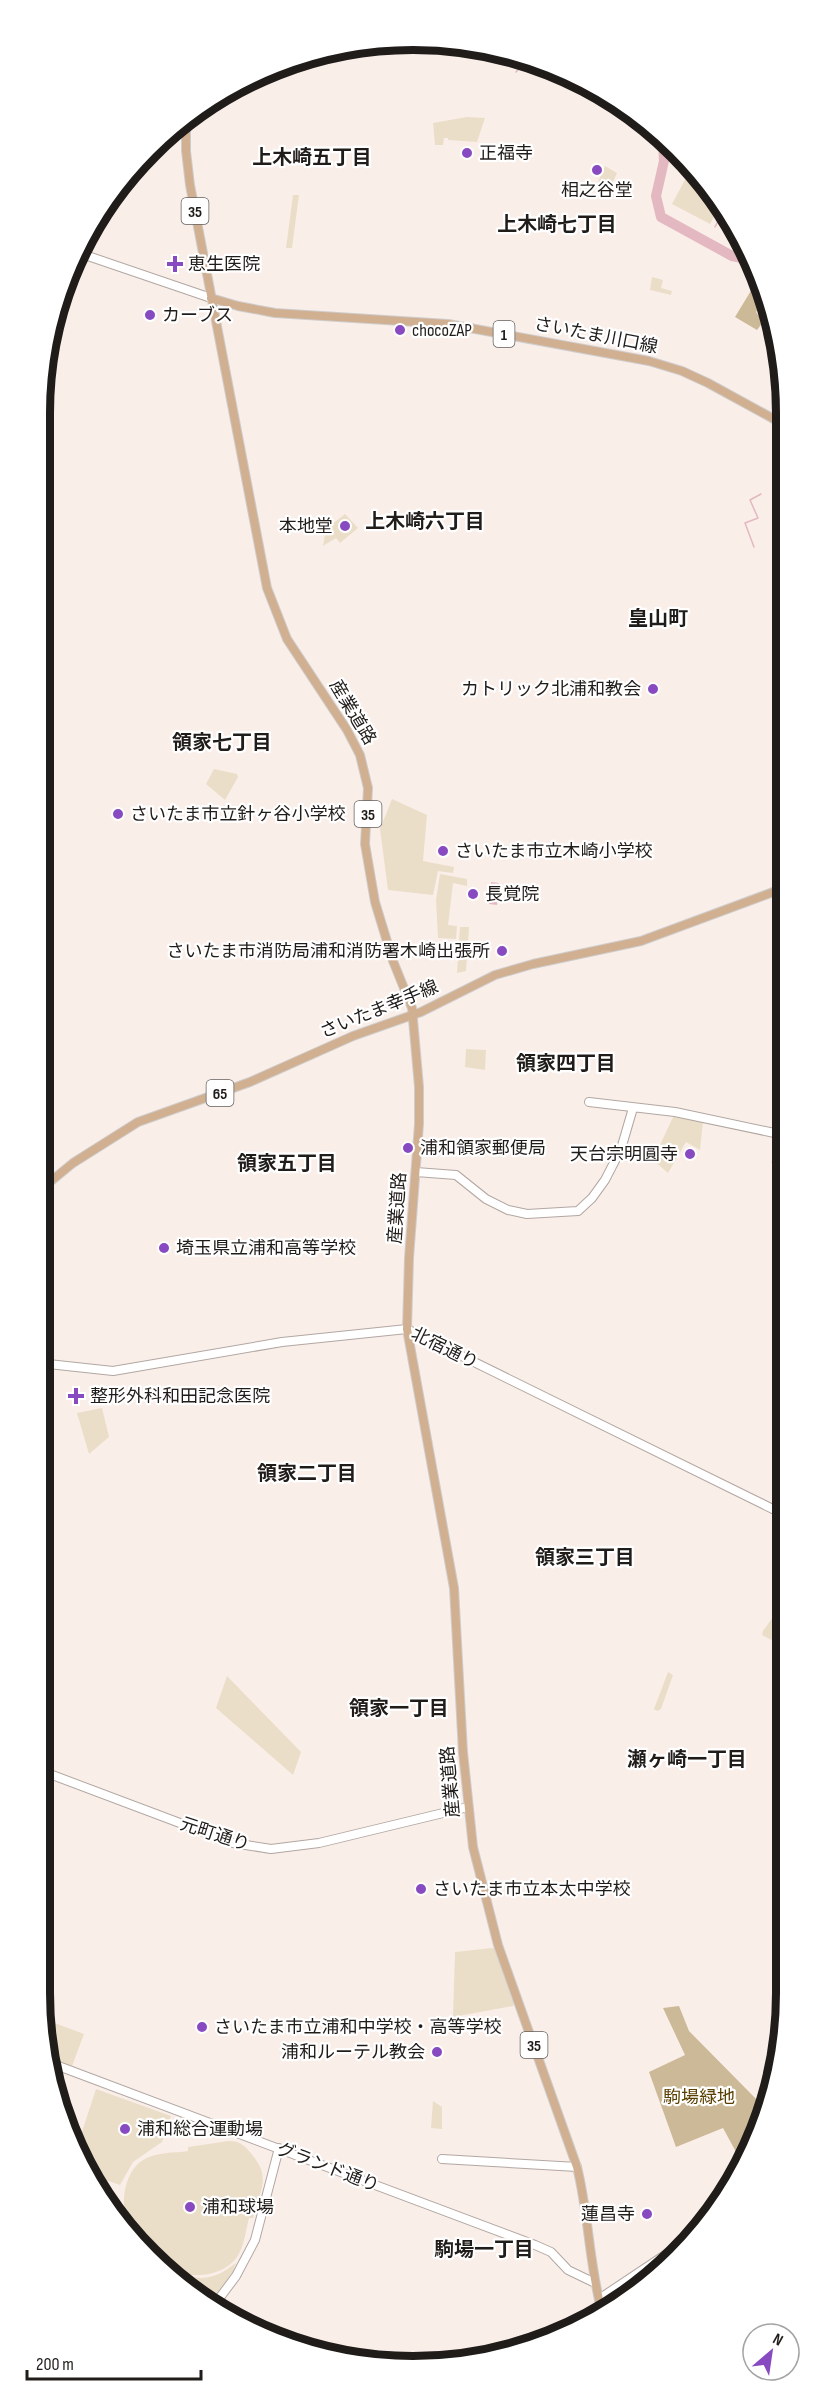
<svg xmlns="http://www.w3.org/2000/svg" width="825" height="2406" font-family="'Sofia Sans Condensed','Noto Sans JP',sans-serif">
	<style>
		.green { fill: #ebdec8 }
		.forest { fill: #ccb997 }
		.water { fill: #e3b8c1 }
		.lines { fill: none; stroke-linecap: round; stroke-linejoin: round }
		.stream { stroke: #e3b8c1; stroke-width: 1.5 }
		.river { stroke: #e3b8c1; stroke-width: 10 }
		.secondary-casing { stroke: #b2a7a2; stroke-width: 10 }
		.primary-casing { stroke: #cecdcd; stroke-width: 10 }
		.secondary { stroke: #fff; stroke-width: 8 }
		.primary { stroke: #d1b091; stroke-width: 8 }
		.poi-dot { fill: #884ac0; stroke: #fff; stroke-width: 2 }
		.labels { text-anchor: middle; stroke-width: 4.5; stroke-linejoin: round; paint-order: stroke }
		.shield { fill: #fff; stroke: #63605f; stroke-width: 1.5 }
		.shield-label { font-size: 16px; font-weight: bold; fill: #201c1a }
		.poi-label { font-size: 18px; fill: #201c1a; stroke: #fff; text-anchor: start }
		.street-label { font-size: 18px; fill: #201c1a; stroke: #fff }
		.park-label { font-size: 18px; fill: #5a3f00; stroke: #fff }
		.neighbourhood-label { font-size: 20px; font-weight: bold; fill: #201c1a; stroke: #fff }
		.rim { fill: none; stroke: #201c1a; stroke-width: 8 }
	</style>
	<rect width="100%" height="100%" fill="#faeee9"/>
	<path class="green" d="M467,117L485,118L477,142L448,140V138H444L443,145H435L433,123Z
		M605,166L617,173L612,184L609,183L607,188L598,182Z
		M687,176L707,187L720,206L710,224L672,204Z
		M293,195H299L292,248H286Z
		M652,277L663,280L661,288L672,291L671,295L650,290Z
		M345,514L358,528L340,543L336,538L323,546L326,529Z
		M214,769L237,774L238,777L225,800L206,784Z
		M392,799L427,815L423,861L454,867L453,873L438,871L433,895L388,890L380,829Z
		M440,874L467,879V886L453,883L448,925L457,926L456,939L438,938L436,900Z
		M460,927H469L466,971L457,973Z
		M466,1049L486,1050L485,1070L465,1067Z
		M674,1115L703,1121L700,1150L686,1142L668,1173L653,1160Z
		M776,1149L784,1152V1183L774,1180L778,1166L771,1163Z
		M102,1408L109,1437L89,1454L77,1413Z
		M778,1610L785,1613V1647L762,1635L763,1631Z
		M668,1672L673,1675L661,1709L657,1711L654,1709Z
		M227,1676L301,1752L293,1775L216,1708Z
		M492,1948L495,1949L514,2004L513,2006L453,2017L455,1952Z
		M777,1955L786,1960V1967L783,1974L773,1963Z
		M44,2019L84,2034L72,2066L52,2058Z
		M96,2089L171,2116L162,2142L133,2162L120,2185L91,2175L76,2150Z
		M433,2101L442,2107V2129L431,2128Z
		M229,2141C238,2141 243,2144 249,2151C272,2177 261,2187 253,2218H249C246,2230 244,2247 237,2257C225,2275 193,2280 174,2271C165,2268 143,2251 137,2244C119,2223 118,2176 143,2160C155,2152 175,2153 188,2151V2147Z
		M236,2263L232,2274L217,2294L185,2280L191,2276C207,2282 223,2273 236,2263Z"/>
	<path class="forest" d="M756,275L766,308L761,305L756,312L763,322L757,330L735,317L752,289Z
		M679,2006L689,2031L765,2108L747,2148L736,2152L723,2128L676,2147L649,2072L685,2055L663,2008Z
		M659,2265L631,2293L619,2300L615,2294Z"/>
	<path class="water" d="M491,882L499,883L497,905L489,904Z"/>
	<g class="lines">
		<path class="stream" d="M516,72L527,59
			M715,227L723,211
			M754,547L745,523L758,518L750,500L761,494"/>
		<path class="river" d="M663,142L664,161L656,196L661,217L732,256L751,260"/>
		<defs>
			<path id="secondary" d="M82,254L211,298
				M589,1102L675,1112L784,1135
				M416,1172L456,1175L486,1199L508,1210L527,1214L578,1211L592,1198L605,1180L621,1149L633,1108
				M39,1363L113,1371L282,1342L407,1329L785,1515
				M39,1770L233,1843L271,1849L319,1843L468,1807
				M53,2064L535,2245L551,2252L568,2270L595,2283
				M442,2159L577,2167
				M599,2299L674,2249L697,2221L711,2214
				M215,2304L236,2276L255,2240L279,2148"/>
			<path id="primary" d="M186,123V151L190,185L267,588L287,639L347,730L360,755L368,788L365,844L375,902L393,961L412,1008L419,1087V1124L409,1258L407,1329L454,1588L463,1752L473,1847L498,1945L577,2167C589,2215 589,2265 602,2312
				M211,298L238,306L275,313L448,324L649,361L682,371L708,383L783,424
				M39,1191L73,1163L138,1122L250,1082L353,1036L421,1012L495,975L533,964L641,941L784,888"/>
		</defs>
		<use href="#secondary" class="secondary-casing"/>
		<use href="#primary" class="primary-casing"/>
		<use href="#secondary" class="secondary"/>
		<use href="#primary" class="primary"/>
	</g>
	<g class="poi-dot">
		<circle cx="467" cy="153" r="6"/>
		<circle cx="597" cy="170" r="6"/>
		<path d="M172 255h6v6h6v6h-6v6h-6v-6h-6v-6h6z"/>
		<circle cx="150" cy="315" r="6"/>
		<circle cx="400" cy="330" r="6"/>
		<circle cx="345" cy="526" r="6"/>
		<circle cx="653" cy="689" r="6"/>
		<circle cx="118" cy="814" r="6"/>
		<circle cx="443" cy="851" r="6"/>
		<circle cx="473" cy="894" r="6"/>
		<circle cx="502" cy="951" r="6"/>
		<circle cx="408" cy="1148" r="6"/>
		<circle cx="690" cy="1154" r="6"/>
		<circle cx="164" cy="1248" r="6"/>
		<path d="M73 1387h6v6h6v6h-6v6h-6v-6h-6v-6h6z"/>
		<circle cx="421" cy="1889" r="6"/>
		<circle cx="202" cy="2027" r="6"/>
		<circle cx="437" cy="2052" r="6"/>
		<circle cx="125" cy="2129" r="6"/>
		<circle cx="190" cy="2207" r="6"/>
		<circle cx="647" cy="2214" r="6"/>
	</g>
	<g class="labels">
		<g class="shield">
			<rect x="181.5" y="198" width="27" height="26" rx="4.5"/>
			<rect x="493.5" y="321" width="21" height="26" rx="4.5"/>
			<rect x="354.5" y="801" width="27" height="26" rx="4.5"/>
			<rect x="206.5" y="1080" width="27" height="26" rx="4.5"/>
			<rect x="520.5" y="2032" width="27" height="26" rx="4.5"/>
		</g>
		<g class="shield-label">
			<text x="195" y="217">35</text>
			<text x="504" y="340">1</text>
			<text x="368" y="820">35</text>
			<text x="220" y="1099">65</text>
			<text x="534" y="2051">35</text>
		</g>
		<g class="poi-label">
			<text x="479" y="159">正福寺</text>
			<text x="597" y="196" text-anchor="middle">相之谷堂</text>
			<text x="188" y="270">恵生医院</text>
			<text x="162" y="321">カーブス</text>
			<text x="412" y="336">chocoZAP</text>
			<text x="333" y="532" text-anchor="end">本地堂</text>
			<text x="641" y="695" text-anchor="end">カトリック北浦和教会</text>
			<text x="130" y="820">さいたま市立針ヶ谷小学校</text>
			<text x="455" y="857">さいたま市立木崎小学校</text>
			<text x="485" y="900">長覚院</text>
			<text x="490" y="957" text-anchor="end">さいたま市消防局浦和消防署木崎出張所</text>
			<text x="420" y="1154">浦和領家郵便局</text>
			<text x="678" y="1160" text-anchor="end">天台宗明圓寺</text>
			<text x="176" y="1254">埼玉県立浦和高等学校</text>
			<text x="90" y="1402">整形外科和田記念医院</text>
			<text x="433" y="1895">さいたま市立本太中学校</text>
			<text x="214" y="2033">さいたま市立浦和中学校・高等学校</text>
			<text x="425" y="2058" text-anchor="end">浦和ルーテル教会</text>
			<text x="137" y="2135">浦和総合運動場</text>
			<text x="202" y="2213">浦和球場</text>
			<text x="635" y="2220" text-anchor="end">蓮昌寺</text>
		</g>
		<g class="street-label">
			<text transform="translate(596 335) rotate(11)" y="6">さいたま川口線</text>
			<text transform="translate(353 712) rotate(59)" y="6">産業道路</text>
			<text transform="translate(379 1009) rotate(-22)" y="6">さいたま幸手線</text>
			<text transform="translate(397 1208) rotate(-86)" y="6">産業道路</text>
			<text transform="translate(445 1348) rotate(26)" y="6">北宿通り</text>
			<text transform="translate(450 1782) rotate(-95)" y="6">産業道路</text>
			<text transform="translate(215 1834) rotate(18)" y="6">元町通り</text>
			<text transform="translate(328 2167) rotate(21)" y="6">グランド通り</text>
		</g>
		<g class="park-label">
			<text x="699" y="2103">駒場緑地</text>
		</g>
		<g class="neighbourhood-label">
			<text x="312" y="164">上木崎五丁目</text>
			<text x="557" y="231">上木崎七丁目</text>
			<text x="425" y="528">上木崎六丁目</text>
			<text x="658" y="625">皇山町</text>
			<text x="222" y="749">領家七丁目</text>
			<text x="566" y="1070">領家四丁目</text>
			<text x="287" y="1170">領家五丁目</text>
			<text x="307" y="1480">領家二丁目</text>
			<text x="585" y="1564">領家三丁目</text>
			<text x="399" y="1715">領家一丁目</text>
			<text x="687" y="1766">瀬ヶ崎一丁目</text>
			<text x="484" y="2256">駒場一丁目</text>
		</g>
	</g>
	<path d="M0 0H825V2406H0ZM413 50H413A363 363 0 0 1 776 413V1993A363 363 0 0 1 413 2356H413A363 363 0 0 1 50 1993V413A363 363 0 0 1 413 50Z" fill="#fff" fill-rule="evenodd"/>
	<path class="rim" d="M413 50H413A363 363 0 0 1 776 413V1993A363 363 0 0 1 413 2356H413A363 363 0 0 1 50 1993V413A363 363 0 0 1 413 50Z"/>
	<g transform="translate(771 2352) rotate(29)"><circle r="28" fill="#ffffff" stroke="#a6a4a3" stroke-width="1.5"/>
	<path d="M0-4.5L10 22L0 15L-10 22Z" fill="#884ac0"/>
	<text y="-9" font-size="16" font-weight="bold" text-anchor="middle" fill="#201c1a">N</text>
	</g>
	<path d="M27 2370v9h174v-9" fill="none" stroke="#201c1a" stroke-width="3"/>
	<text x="36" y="2370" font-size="18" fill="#201c1a" stroke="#ffffff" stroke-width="4.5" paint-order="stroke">200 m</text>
</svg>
